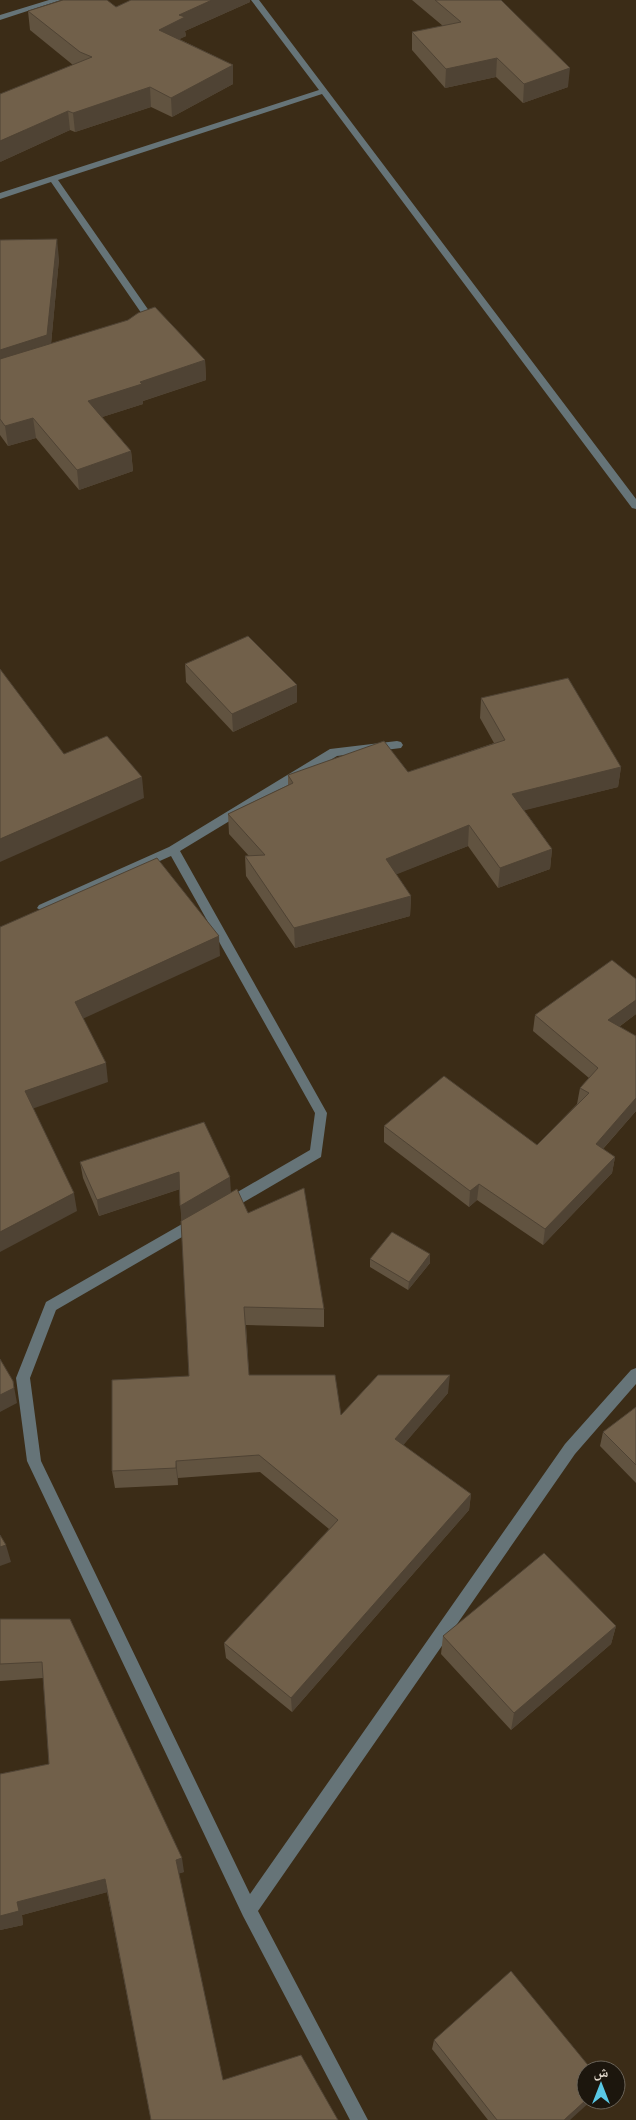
<svg xmlns="http://www.w3.org/2000/svg" width="636" height="2120" font-family="'IBM Plex Sans','Noto Naskh Arabic',sans-serif">
	<style>
		.lines { fill: none; stroke-linecap: round; stroke-linejoin: round }
		.minor { fill: #667478; fill-rule: evenodd }
		.wall { fill: #615340 }
		.shaded-wall { fill: #4f4334 }
		.building { fill: #71604a; stroke: #4f4334 }
	</style>
	<rect width="100%" height="100%" fill="#3b2c17"/>
	<g class="lines">
		<path class="minor" d="M49,0H61L0,20V15Z
			M251,0H259L636,499V509L632,508L322,94L58,180L154,318L147,324H141L139,322L144,317L51,182L0,199V193L319,90Z
			M397,741L401,742L403,745L401,748L337,756L180,851L327,1113L321,1157L232,1209L227,1210L222,1209L220,1205L222,1201L310,1150L315,1113L171,856L47,911L43,912L37,908L39,905L169,847L330,749Z
			M196,1216L201,1218L203,1222L201,1226L56,1310L30,1378L41,1461L250,1894L565,1444L631,1370L636,1368V1384L575,1454L258,1911L368,2120H350L243,1916L27,1461L16,1378L46,1302Z"/>
	</g>
	<path class="wall" d="M131,0H250V2L185,31L186,36L179,39L233,65V84L172,117L151,107L75,132L70,130L0,162L73,65L30,30L28,11L116,7Z
		M412,0H501L568,87L523,103L496,77L445,88L412,50V32L443,26Z
		M0,240L59,259L51,344L205,360L206,380L143,401V404L102,417L131,451L133,471L79,490L36,438L8,446L0,435Z
		M185,664L297,702L233,732L186,682Z
		M481,698L621,767L618,787L524,810L552,849L550,869L498,888L468,846L396,874L411,896L410,916L295,948L246,876L245,856H249L229,834L228,814L288,785V775L408,772L494,743L480,718Z
		M636,1014L619,1027L636,1036V1111L603,1149L615,1157L612,1173L543,1245L477,1200L469,1207L384,1142V1126L537,1145L577,1104L580,1088L589,1078L533,1031L535,1015Z
		M80,1162L231,1192L248,1213L324,1309V1327L246,1325L249,1375L341,1415L448,1393L403,1445L471,1494L469,1510L292,1712L226,1658L224,1643L329,1529L260,1472L178,1478V1485L115,1488L112,1471L189,1376L180,1189L99,1216L83,1178Z
		M370,1259L430,1263L408,1290L370,1267Z
		M636,1407V1483L600,1446L603,1432Z
		M0,1619H70L184,1872L179,1873L151,2120L107,1892L22,1915L23,1925L0,1930V1774L49,1764L43,1678L0,1681Z
		M616,1626L611,1644L511,1730L441,1654L443,1636Z
		M434,2040L570,2120H488L432,2049Z"/>
	<path class="shaded-wall" d="M212,0H250V2L185,31L186,36L160,49L159,30L179,15Z
		M497,58L496,77L445,88L446,69Z
		M233,65V84L172,117L171,98Z
		M570,68L568,87L523,103L524,84Z
		M150,87L151,107L75,132L73,113Z
		M68,111L70,130L0,162V141Z
		M57,239L59,259L50,355L0,371V350Z
		M205,360L206,380L143,401V404L90,421L88,401L140,382Z
		M33,418L36,438L8,446L5,426Z
		M131,451L133,471L79,490L77,470Z
		M297,685V702L233,732L232,714Z
		M621,767L618,787L510,814L512,794Z
		M142,777L144,798L0,862V839Z
		M469,825L468,846L385,879L386,859Z
		M552,849L550,869L498,888L500,868Z
		M411,896L410,916L295,948L294,928Z
		M219,936L220,956L78,1021L75,1002Z
		M636,1000V1014L605,1037L608,1020Z
		M106,1063L108,1082L29,1110L25,1091Z
		M636,1098V1111L593,1160L596,1144Z
		M615,1157L612,1173L543,1245L545,1229Z
		M179,1172L180,1189L99,1216L97,1200Z
		M230,1177L231,1193L182,1222L180,1206Z
		M479,1184L477,1200L469,1207L470,1191Z
		M74,1193L77,1211L0,1252V1232Z
		M430,1254V1263L408,1290L409,1282Z
		M450,1375L448,1393L394,1456L395,1439Z
		M13,1381L17,1403L0,1412V1395Z
		M176,1461L178,1478V1485L176,1468Z
		M471,1494L469,1510L292,1712L291,1698Z
		M6,1545L11,1562L0,1566V1547Z
		M616,1626L611,1644L511,1730L514,1713Z
		M182,1858L184,1872L178,1874L176,1860Z
		M105,1879L108,1892L22,1915L23,1925L0,1930V1916L17,1902Z
		M586,2100H592L570,2120H564Z"/>
	<path class="building" d="M63,0H107L116,7L131,0H212L179,15L185,17L159,30L233,65L171,98L150,87L73,113L68,111L0,141V94L92,57L80,52L28,11Z
		M435,0H501L570,68L524,84L497,58L446,69L412,32L461,22Z
		M57,239L47,335L0,350V240Z
		M155,307L205,360L140,382L142,384L88,401L131,451L77,470L33,418L5,426L0,419V359L128,320L138,313Z
		M248,636L297,685L232,714L185,664Z
		M0,669L64,754L107,736L142,777L0,839Z
		M568,678L621,767L512,794L552,849L500,868L469,825L386,859L411,896L294,928L245,856L265,855L228,814L293,783L288,775L384,741L408,772L505,740L481,698Z
		M157,858L219,936L75,1002L106,1063L25,1091L74,1193L0,1232V927Z
		M612,960L636,979V1000L608,1020L636,1036V1098L596,1144L615,1157L545,1229L479,1184L470,1191L384,1126L444,1076L537,1145L589,1093L580,1088L598,1068L535,1015Z
		M204,1122L230,1177L180,1206L179,1172L97,1200L80,1162Z
		M304,1188L324,1309L244,1307L249,1375H335L341,1415L378,1375H450L395,1439L471,1494L291,1698L224,1643L338,1520L259,1455L176,1461V1468L112,1471V1380L189,1376L181,1221L237,1189L248,1213Z
		M392,1232L430,1254L409,1282L370,1259Z
		M0,1359L13,1381L14,1388L0,1395Z
		M636,1407V1465L603,1432Z
		M0,1535L6,1545L0,1547Z
		M544,1553L616,1626L514,1713L443,1636Z
		M0,1619H70L182,1858L176,1860L223,2080L301,2055L338,2120H151L105,1879L17,1902L19,1911L0,1916V1774L49,1764L42,1662L0,1664Z
		M511,1971L592,2070H586V2100L564,2120H497L434,2040Z"/>
	<g transform="translate(601 2085)"><circle r="24" fill="#1c160d" stroke="#6a6358"/>
	<path d="M0-4L9 19L0 12L-9 19Z" fill="#59c8e5"/>
	<text y="-8" font-size="14" font-weight="bold" text-anchor="middle" fill="#dfd6c9">ش</text>
	</g>
</svg>
